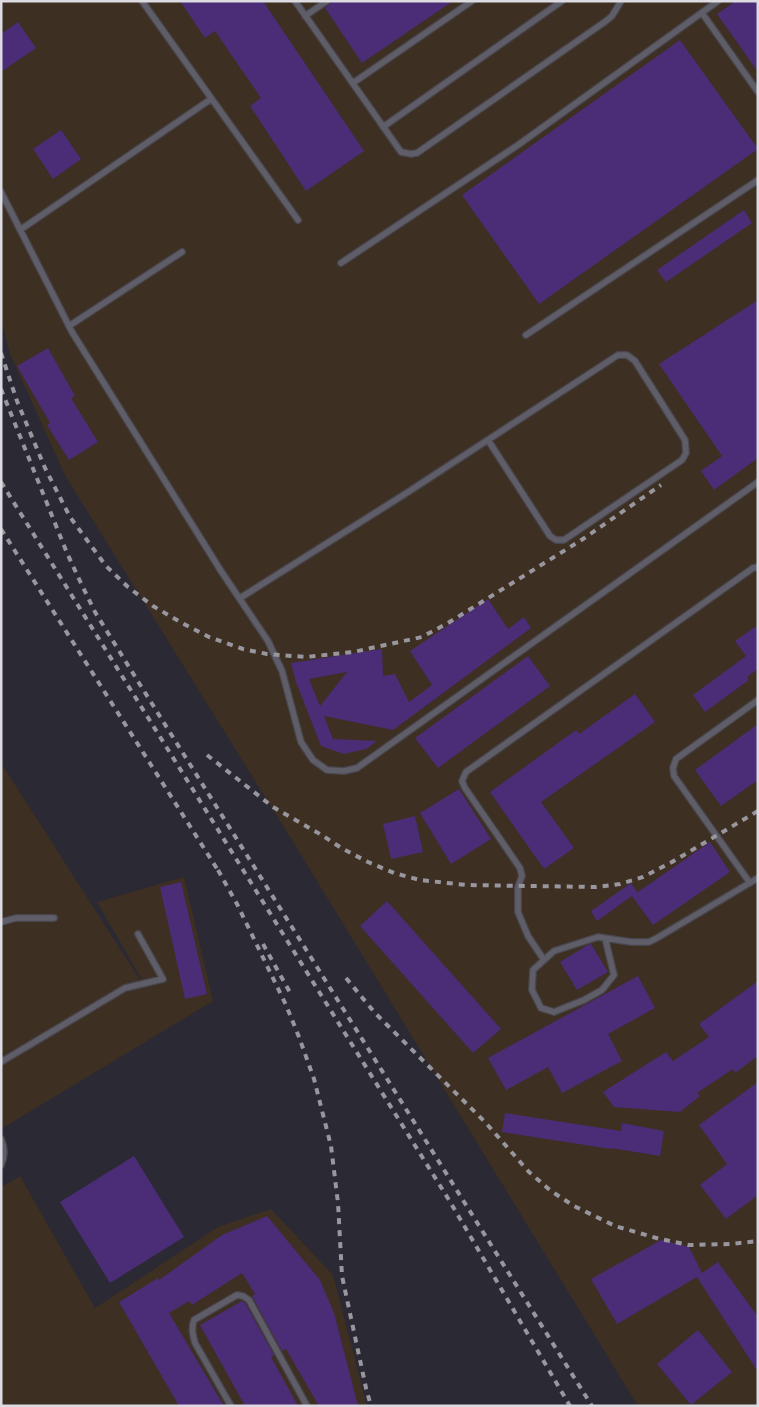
<svg xmlns="http://www.w3.org/2000/svg" width="759" height="1407" font-family="Literata,serif">
	<style>
		.industrial { fill: #3d2f22 }
		.building { fill: #4b2c76; fill-rule: evenodd }
		.lines { fill: none; stroke-linecap: round; stroke-linejoin: round }
		.service-casing { stroke: #48464e; stroke-width: 8 }
		.service { stroke: #5f5d68; stroke-width: 5.5 }
		.rail { stroke: #98969e; stroke-width: 4; stroke-dasharray: 6 6; stroke-linecap: butt }
	</style>
	<rect width="100%" height="100%" fill="#2b2933"/>
	<path class="industrial" d="M1,1H758V1406H638L290,837L66,477L10,354L1,319Z
		M1,763L140,980L141,978L97,902L184,877L213,1001L1,1129Z
		M20,1176L95,1308L218,1227L271,1209L333,1275L367,1406H1V1187Z"/>
	<path class="building" d="M180,1H263L364,151L306,191L250,106L261,98L215,31L205,38Z
		M333,1H453L362,63L325,8Z
		M736,1H758V72L717,14Z
		M18,22L36,48L1,72V34Z
		M680,40L758,149L539,304L462,195Z
		M61,130L81,159L53,179L33,149Z
		M744,210L752,223L666,282L657,270Z
		M758,300V458L714,490L701,471L722,456L659,364Z
		M48,348L75,396L71,398L98,442L69,460L47,425L50,423L17,366Z
		M488,599L508,629L524,617L531,628L393,730L324,716L333,739L377,741L366,749L344,754L321,746L296,682L291,663L382,649L383,676L395,674L409,702L432,685L410,651ZM347,672L320,706L309,679Z
		M758,625V669L747,677L749,680L705,712L693,695L746,656L735,641Z
		M528,656L550,686L438,768L415,738Z
		M635,694L655,722L541,802L574,848L544,869L490,792L576,730L579,734Z
		M758,724V780L721,806L695,770Z
		M459,789L491,839L451,864L420,813Z
		M415,816L423,852L391,859L383,824Z
		M710,842L730,872L653,925L632,896L597,921L591,911L631,883L637,892L635,894Z
		M181,882L207,994L185,999L160,887Z
		M387,901L501,1029L473,1053L360,926Z
		M591,944L608,972L577,990L560,962L586,946Z
		M638,976L655,1008L608,1034L622,1061L562,1093L548,1067L506,1090L488,1058Z
		M758,981V1056L735,1073L733,1069L697,1093L700,1096L680,1112L614,1107L603,1092L666,1052L673,1061L709,1037L699,1024Z
		M758,1082V1195L726,1219L700,1185L727,1164L699,1125Z
		M505,1113L621,1131L622,1123L664,1131L660,1156L611,1148V1149L502,1132Z
		M134,1156L184,1237L110,1283L60,1202Z
		M267,1216L320,1280L334,1313L358,1406H319L286,1349L282,1351L252,1296L255,1294L242,1273L192,1305L189,1301L169,1313L224,1406H179L119,1302L158,1278L159,1280L222,1235Z
		M661,1240L689,1247L702,1273L718,1262L758,1317V1372L697,1277L617,1324L591,1279Z
		M242,1301L245,1303L274,1355L271,1357L298,1406H245L200,1325Z
		M698,1330L732,1372L691,1405L657,1364Z"/>
	<g class="lines">
		<defs>
			<path id="service" d="M142,1L298,220
				M295,1L401,152L411,154L417,153L606,21L612,16L621,1
				M702,13L758,92
				M305,16L327,1
				M353,83L472,1
				M383,127L562,1
				M1,192L72,332L221,571L268,641L282,671L301,742L313,760L327,770L344,771L357,768L758,482
				M20,230L211,99
				M341,263L518,145L718,1
				M69,326L182,252
				M526,335L758,180
				M240,598L405,494L618,355H627L635,361L685,440L686,453L682,460L564,540H556L550,536L488,440
				M750,883L674,776L673,768L676,759L758,700
				M1,922L16,918H54
				M605,938L614,975L602,990L584,1000L554,1012L541,1008L532,990L533,970L554,951L598,937L631,942H649L657,938L758,878
				M544,960L528,936L518,912V887L522,876L520,868L465,788L462,781L466,772L753,568L758,567
				M1,1062L125,988L163,979L138,934
				M1,1139C5,1148 5,1156 1,1165
				M231,1406L195,1343C193,1335 191,1329 194,1320L237,1295L243,1296L249,1300L307,1406"/>
		</defs>
		<use href="#service" class="service-casing"/>
		<use href="#service" class="service"/>
		<path class="rail" d="M1,353L17,401L45,468L70,517L106,566L128,587L153,606L182,623L209,637L243,649L267,654L306,657L353,652L422,637L448,623L583,539L661,485
			M1,389L67,553L79,579L95,612L139,683L592,1406
			M1,482L449,1200L570,1406
			M1,529L221,875
			M207,755L273,807L320,834L343,849L368,862L394,873L420,880L466,885L596,887L620,884L643,877L672,862L758,811
			M218,870L237,904L286,1005L299,1037L314,1079L331,1146L338,1203L342,1276L366,1388L371,1406
			M263,944L292,996
			M346,978L375,1013L485,1122L529,1172L551,1191L574,1206L615,1226L660,1239L689,1245L730,1244L758,1241"/>
	</g>
	<rect width="759" height="1407" fill="none" stroke="#dddbe2" stroke-width="5"/>
</svg>
